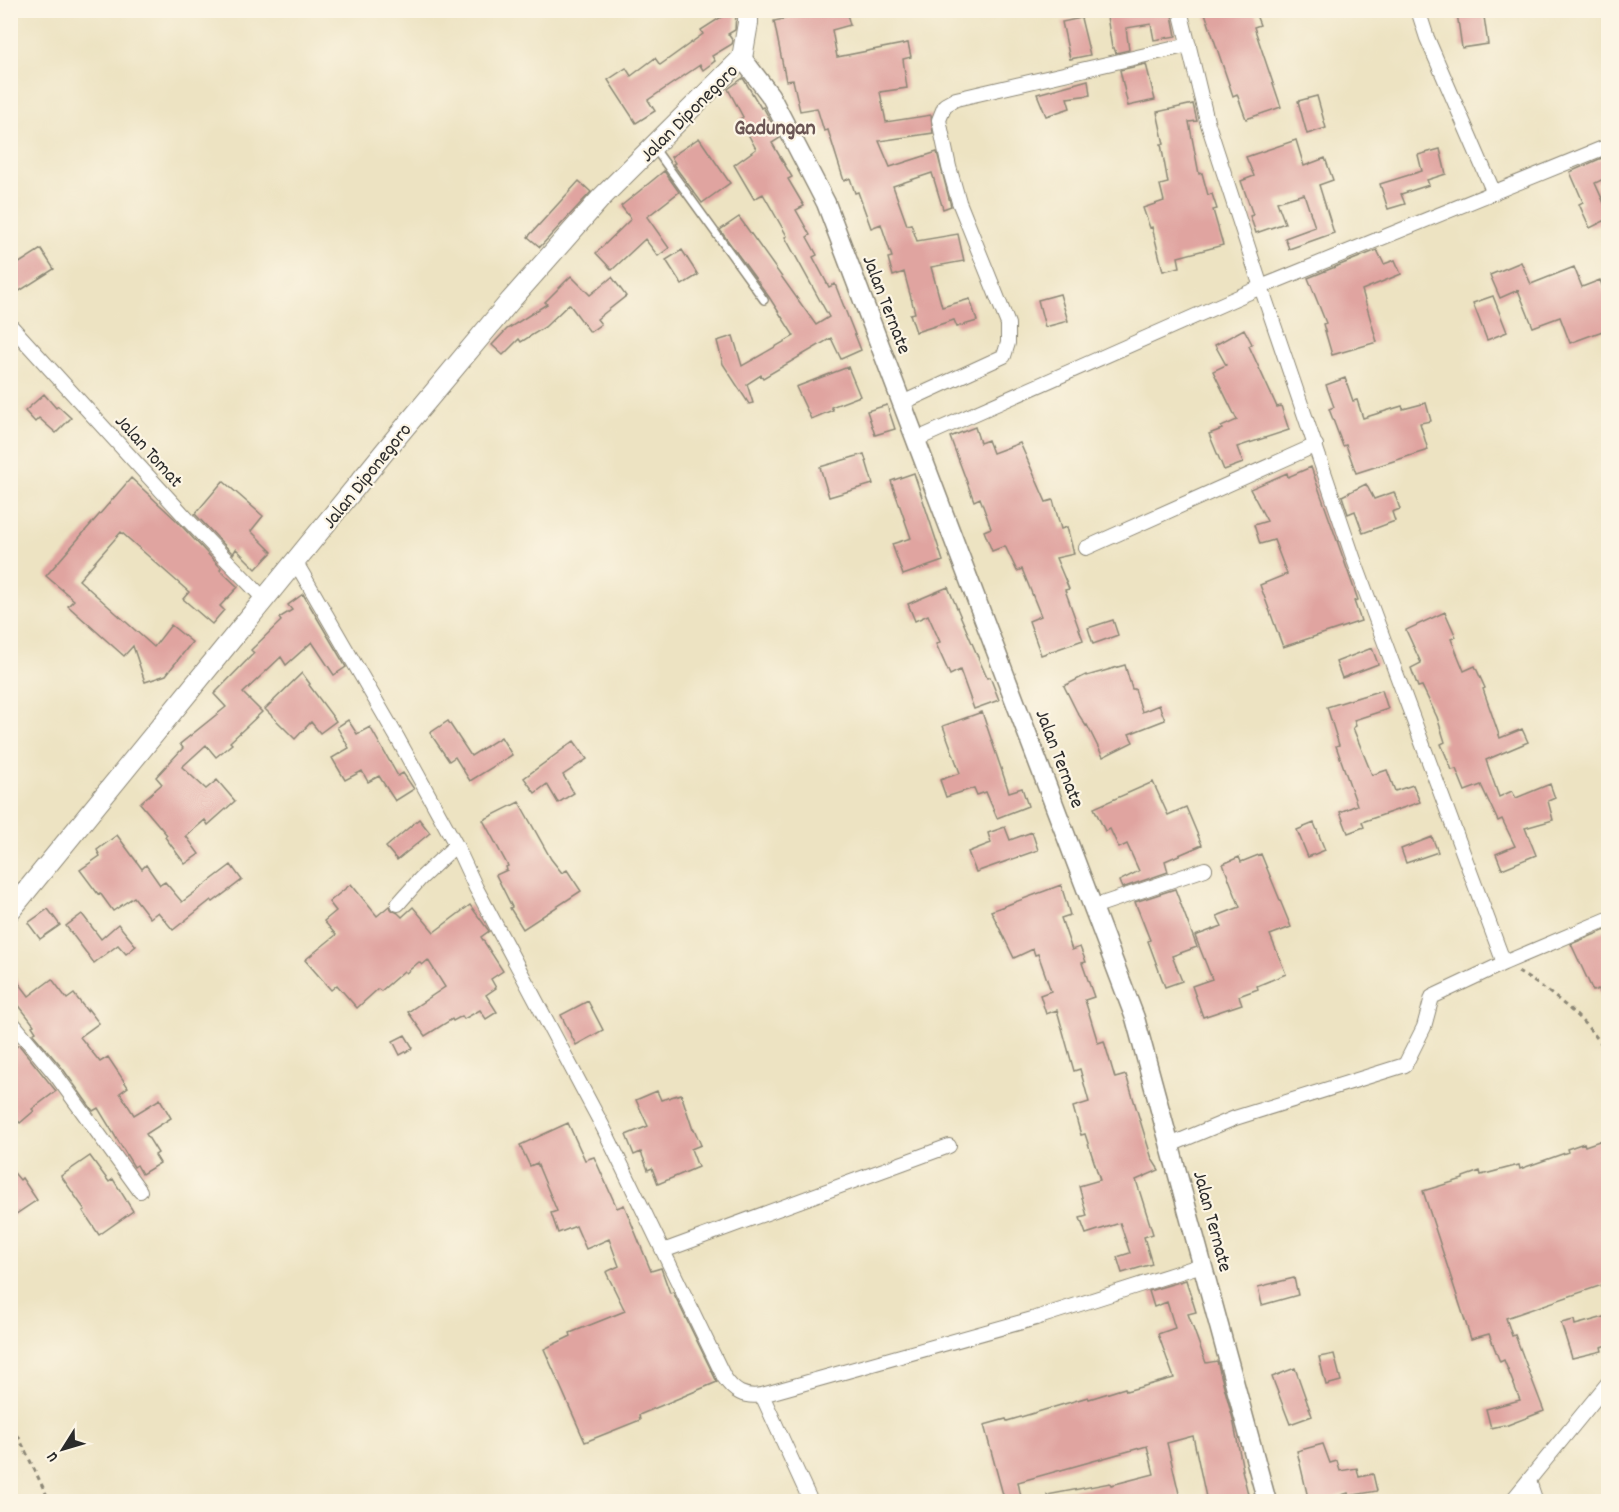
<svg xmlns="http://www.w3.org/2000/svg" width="1619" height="1512" font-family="Dekko,sans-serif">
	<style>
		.building { fill: #e0a4a0 }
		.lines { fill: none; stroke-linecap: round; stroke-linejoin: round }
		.service-casing { stroke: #8c8776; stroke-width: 10 }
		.minor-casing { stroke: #8c8776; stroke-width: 16 }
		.tertiary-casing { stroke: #8c8776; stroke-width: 21 }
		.secondary-casing { stroke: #8c8776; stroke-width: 22 }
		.path { stroke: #8c8776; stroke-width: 3; stroke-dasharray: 4.5 4.5; stroke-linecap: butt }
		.service { stroke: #fff; stroke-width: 7 }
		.minor { stroke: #fff; stroke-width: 14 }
		.tertiary { stroke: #fff; stroke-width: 18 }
		.secondary { stroke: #fff; stroke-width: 20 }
		.labels { text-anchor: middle; stroke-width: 4.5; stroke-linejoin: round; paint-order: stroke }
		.street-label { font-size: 20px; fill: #2b2b2b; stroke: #fcf5e5 }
		.quarter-label { font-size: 22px; font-weight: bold; fill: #6a5554; stroke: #fcf5e5 }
	</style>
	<rect width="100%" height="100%" fill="#fcf5e5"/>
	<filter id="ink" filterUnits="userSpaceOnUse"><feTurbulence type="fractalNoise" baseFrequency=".0167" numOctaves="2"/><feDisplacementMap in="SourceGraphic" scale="12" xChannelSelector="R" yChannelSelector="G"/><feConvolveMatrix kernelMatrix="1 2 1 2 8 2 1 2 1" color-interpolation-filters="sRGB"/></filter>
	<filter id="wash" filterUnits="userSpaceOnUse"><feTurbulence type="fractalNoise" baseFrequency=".008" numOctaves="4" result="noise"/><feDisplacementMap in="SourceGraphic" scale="24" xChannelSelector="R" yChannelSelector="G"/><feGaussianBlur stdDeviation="1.35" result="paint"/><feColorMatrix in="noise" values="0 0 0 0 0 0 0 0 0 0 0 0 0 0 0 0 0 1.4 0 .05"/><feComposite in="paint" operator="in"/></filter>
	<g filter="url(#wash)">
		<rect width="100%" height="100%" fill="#ede3c2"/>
		<g id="blocks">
			<path class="building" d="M719,10H735L736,13L735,30L728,34L733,41L732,44L712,56L715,61L703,70L700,65L648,100L655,111L636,123L608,80L626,68L631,76L655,58L660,65L703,34L701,30L723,16Z
				M798,10H846L850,25L832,30L837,57L908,43L911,57L903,59L907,88L880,92L886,122L931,115L933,133L879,141L890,167L937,152L951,206L943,209L932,173L893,186L907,225L911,224L917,241L958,234L964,261L931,267L942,307L970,299L977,321L957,327L954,320L916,332L910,314L915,313L904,272L893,276L888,258L892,257L881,224L871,228L858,192L855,193L850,178L844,181L828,130L824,131L817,108L800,111L793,80L786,81L774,21L798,16Z
				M1106,10H1171L1176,36L1154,40L1151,24L1126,28L1129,50L1116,53L1114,48H1112Z
				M1204,10H1254L1260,25L1254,27L1281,107L1246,119L1237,94L1233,96Z
				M1473,10H1483L1488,44L1462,48L1457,13Z
				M1081,18L1090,55L1070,59L1062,22Z
				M1146,64L1155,100L1128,106L1120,70Z
				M743,78L761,108L763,107L780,138L772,143L792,177L788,179L804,206L796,210L810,235L807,237L817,255L813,257L829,287L835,284L861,350L841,359L831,338L763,378L761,375L747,384L753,403L749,404L723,364L717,341L733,336L742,366L794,336L769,297L720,230L739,217L816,325L829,317L785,237L787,236L763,194L754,199L734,165L756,149L740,119L743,117L728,89Z
				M1088,80L1090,95L1067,98L1070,108L1046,116L1037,94Z
				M1317,96L1326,128L1307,134L1298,101Z
				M1193,104L1197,121L1189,122L1199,174L1202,173L1208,195L1212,194L1217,209L1213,210L1223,245L1178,257L1180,267L1163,271L1152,227L1150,228L1143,208L1164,201L1160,185L1168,183L1161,144H1164L1157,112Z
				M699,138L730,183L702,203L673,164L675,163L671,157Z
				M1296,140L1304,166L1325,158L1333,180L1319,185L1334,233L1289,249L1285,238L1315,227L1304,194L1277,202L1285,223L1256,233L1250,216L1253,215L1241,181L1254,176L1246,157Z
				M1440,149L1446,174L1427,180L1429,185L1401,194L1405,204L1388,209L1380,184L1422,171L1418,155Z
				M1604,157L1608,167V177L1595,183L1608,212V219L1590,228L1579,204L1583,202L1570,172Z
				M664,171L679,192L647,217L669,248L658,256L645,239L612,270L596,253L631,219L621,206Z
				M579,181L591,192L540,247L528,237Z
				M41,249L54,269L18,292L10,280V269Z
				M682,250L698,275L682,285L666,260Z
				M1377,250L1384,264L1395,260L1401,274L1362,290L1377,342L1332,355L1323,324L1326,323L1308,278Z
				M1521,262L1531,284L1574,267L1582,287L1600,280L1608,301V329L1570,343L1560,317L1533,327L1518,290L1500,298L1490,275Z
				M571,276L590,295L612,277L626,296L597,319L601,324L590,332L569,304L545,327L521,342L519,339L503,355L492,345L507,329L547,304L545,302Z
				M1060,294L1068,321L1045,327L1038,300Z
				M1493,296L1507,332L1487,340L1473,303Z
				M1244,329L1252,344L1249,346L1277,407L1281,406L1289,430L1237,447L1243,463L1224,470L1209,434L1222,429L1221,427L1237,420L1213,371L1226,365L1215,345Z
				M848,367L860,396L831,407L833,410L811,419L796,387Z
				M1345,378L1353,401L1357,400L1363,418L1402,406L1403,409L1426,403L1431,421L1420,423L1428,450L1356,473L1346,445L1343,446L1329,409L1334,407L1326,385Z
				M44,394L56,408L58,406L71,418L56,433L39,418L35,422L25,411Z
				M887,405L895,429L875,435L867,411Z
				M975,427L980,443L988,440L993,453L1020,443L1046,502L1053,500L1061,529L1067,527L1074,554L1056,558L1069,589L1065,590L1083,640L1041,655L1029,621L1041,616L1022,569L1017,571L1005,546L992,551L984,531L991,528L980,498L974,501L950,437Z
				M864,454L873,484L829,497L820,467Z
				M1311,467L1358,600L1354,601L1361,621L1283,647L1260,585L1287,574L1274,540L1260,544L1254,525L1267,521L1250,489L1287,473L1288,477Z
				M914,473L943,561L903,575L892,544L911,538L891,481Z
				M131,478L176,520L221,568L220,570L238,587L220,606L224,610L212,624L183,599L189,592L121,532L79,580L154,647L171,625L192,642L166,675L145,682L133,646L124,656L68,606L74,600L46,576Z
				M223,481L263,516L251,531L272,552L256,569L236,549L233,554L195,514Z
				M1366,484L1374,499L1394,492L1400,509L1392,512L1395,521L1363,533L1355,511L1348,514L1342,496Z
				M948,587L987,678L990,677L999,700L974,709L960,670L950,675L936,644L940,642L928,615L915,621L908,604Z
				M303,594L346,667L334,675L312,642L286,665L281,657L243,693L262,712L230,742L232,744L216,757L206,745L182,767L206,789L217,780L235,801L208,825L205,820L186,836L199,854L185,864L165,837L167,835L140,803L162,784L156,777L183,748L180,744L226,707L214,694L254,653L251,650L281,621L279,618L292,610L288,605Z
				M1445,612L1456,637L1451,639L1464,671L1475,666L1485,688L1483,689L1500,738L1522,729L1528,742L1486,760L1499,797L1512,791L1516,798L1550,784L1555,798L1548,801L1553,820L1525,828L1536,855L1502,869L1496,854L1515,846L1502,819L1498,821L1481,785L1465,791L1456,769L1452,770L1441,744L1445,742L1437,717L1422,686L1418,687L1411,668L1421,663L1406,630Z
				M1113,620L1118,635L1093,644L1088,628Z
				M1372,648L1378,664L1342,678L1336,662Z
				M1125,665L1132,689H1135L1142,712L1159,705L1165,720L1129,734L1133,742L1103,757L1087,725L1086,726L1077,712L1064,686L1086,675L1087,676Z
				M302,673L310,684L309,685L336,721L320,733L311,722L295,739L265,709Z
				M1382,690L1388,709L1354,720L1356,726L1353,728L1372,775L1387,770L1395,791L1413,785L1420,802L1362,822L1364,827L1348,833L1340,812L1357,805L1336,746L1339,745L1327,707Z
				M982,712L1009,792L1022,788L1028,806L997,818L986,792L977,795L974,788L946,797L940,780L960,773L943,726Z
				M348,720L357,734L370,727L398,776L403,773L414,789L395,801L379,776L368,782L362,771L345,780L332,758L349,748L337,727Z
				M448,721L471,756L501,737L512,755L470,781L455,757L449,761L430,733Z
				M574,741L587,759L563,775L574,793L558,803L547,784L535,793L524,778Z
				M1153,782L1168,815L1186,807L1202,845L1165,861L1168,872L1122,888L1119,881L1139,871L1127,844L1119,848L1110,829L1105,831L1094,808Z
				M519,802L551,859L562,873L567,870L581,891L523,929L510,908L512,907L496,875L507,870L506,867L508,866L483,820Z
				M419,819L430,833L397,860L386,847Z
				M1314,823L1325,850L1308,857L1297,830Z
				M1005,827L1010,840L1032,832L1038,850L976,872L968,852L991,843L988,833Z
				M117,835L142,869L146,865L160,885L165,882L182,902L231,865L242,880L213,902L211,900L173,930L158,912L150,918L134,897L113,911L100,893L98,894L80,870L100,856L97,850Z
				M1432,837L1438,852L1406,863L1401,849Z
				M1261,854L1291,927L1270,935L1286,974L1257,986L1258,989L1239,996L1242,1004L1203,1017L1192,986L1212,979L1195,936L1222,926L1217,916L1240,907L1223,864L1239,857L1241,862Z
				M351,884L377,916L389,906L392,910L398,913L402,917L413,907L434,932L470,905L489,931L481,937L503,971L491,979L496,988L486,995L497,1012L486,1019L480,1010L464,1019L462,1016L453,1021L452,1019L425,1036L408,1012L445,987L428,960L422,965L419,962L406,973L404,971L381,991L378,989L357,1008L337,985L331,990L305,960L336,935L324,921L336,911L329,902Z
				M1061,885L1070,915L1061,918L1072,950L1080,947L1086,962L1082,963L1094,997L1085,1000L1098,1043L1104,1041L1115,1078L1126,1075L1152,1159L1159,1170L1136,1180L1153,1234L1144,1237L1152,1264L1122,1273L1117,1257L1130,1253L1120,1223L1086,1234L1080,1218L1087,1216L1079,1186L1100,1180L1085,1134L1081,1135L1073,1107L1089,1102L1080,1069L1074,1071L1057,1010L1046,1014L1040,995L1051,991L1038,954L1035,955L1033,949L1014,958L991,911Z
				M1175,889L1197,947L1172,956L1182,981L1165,987L1148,941L1150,940L1135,902Z
				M48,909L60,925L40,939L28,923Z
				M82,914L101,939L118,924L136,946L126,954L118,945L94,963L66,926Z
				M1608,929V1012L1598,989L1593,991L1571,944Z
				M10,971L29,996L52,979L67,999L74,994L87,1011L88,1009L99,1023L80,1037L100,1062L108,1057L128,1087L120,1093L134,1115L160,1099L171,1118L146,1134L158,1153L155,1155L160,1163L142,1174L137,1165L134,1167L98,1108L93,1111L63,1069L33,1034L36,1032L32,1026L34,1025L10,994Z
				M588,1001L603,1030L576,1045L561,1015Z
				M405,1035L413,1048L400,1055L393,1041Z
				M19,1045L56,1091L32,1109L34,1111L20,1123L10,1112V1051Z
				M657,1091L661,1100L681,1094L693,1130L694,1129L701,1145L691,1149L698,1167L658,1184L652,1168L648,1170L641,1152L634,1155L626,1135L648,1126L636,1100Z
				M568,1123L585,1160L594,1157L617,1208L624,1205L651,1271L661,1268L670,1293L673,1292L717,1382L639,1415L640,1420L585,1442L544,1349L571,1336L570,1333L625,1311L606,1272L619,1266L609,1239L586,1249L576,1226L558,1233L551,1213L557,1211L537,1163L530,1166L520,1145Z
				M1608,1138V1283L1506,1318L1512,1336L1515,1335L1544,1411L1505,1426L1504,1425L1491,1428L1486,1409L1520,1400L1504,1360L1500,1362L1489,1334L1471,1339L1423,1191L1463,1179V1177L1480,1171L1481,1175L1519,1165L1520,1169L1568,1152L1567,1149L1584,1143L1585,1146Z
				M90,1156L109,1182L113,1179L133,1211L99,1235L83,1211L85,1210L61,1176Z
				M10,1168L20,1180L22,1178L37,1200L10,1218Z
				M1294,1278L1298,1295L1262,1305L1258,1287Z
				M1186,1280L1196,1312L1188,1314L1206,1363L1217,1361L1233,1419L1243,1470H1242L1250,1502H1207L1193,1436L1167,1443L1181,1502H1048L1047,1495L1110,1483L1111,1485L1154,1474L1147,1446L1018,1482L1022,1502H1005L984,1425L1006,1419L1007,1421L1088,1397L1089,1399L1125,1388L1126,1391L1174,1378L1158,1334L1175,1328L1167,1302L1154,1307L1149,1291Z
				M1608,1316V1345L1601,1347L1602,1351L1572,1358L1561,1323L1574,1320L1575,1325Z
				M1334,1354L1341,1381L1326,1385L1319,1357Z
				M1295,1368L1312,1416L1290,1424L1272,1377Z
				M1323,1444L1330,1463L1337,1461L1340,1471L1357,1468L1359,1477L1373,1474L1377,1491L1349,1496L1348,1493L1321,1502H1309L1297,1451Z"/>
		</g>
	</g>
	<g filter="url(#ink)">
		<use href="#blocks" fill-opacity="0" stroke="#8c8776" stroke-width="1.5"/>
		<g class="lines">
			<defs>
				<path id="service" d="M655,149L764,300"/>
				<path id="minor" d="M1418,10L1427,38L1494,193
					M10,325L189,521L264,599
					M902,403L1004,356L1008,343V324L959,202L949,167L939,120L945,105L956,99L1189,45
					M915,440L1261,287L1207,121L1180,10
					M1086,548L1316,445
					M295,561L398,739L456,845L476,888L603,1127L724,1377C734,1392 744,1398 762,1395L1036,1318L1202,1265
					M398,904L420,879L456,845
					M1093,907L1205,869
					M1504,963L1608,919
					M10,1020L56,1075L140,1191
					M1170,1145L1235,1118L1405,1065L1424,1027L1432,997L1504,963L1354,560L1261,287L1608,146
					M663,1251L949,1146
					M762,1395L811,1502
					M1529,1481L1536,1502
					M1511,1502L1608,1383"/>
				<path id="tertiary" d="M742,58L770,95L826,203L1135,1018L1267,1502"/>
				<path id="secondary" d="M10,911L390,445L511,300L601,198L742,58L748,23V10"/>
			</defs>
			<use href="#service" class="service-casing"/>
			<use href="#minor" class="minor-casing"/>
			<use href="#tertiary" class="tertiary-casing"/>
			<use href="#secondary" class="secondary-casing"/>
			<path class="path" d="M1518,972C1553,992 1586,1020 1608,1053
				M10,1419L50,1502
				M265,1501V1502"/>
			<use href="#service" class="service"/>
			<use href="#minor" class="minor"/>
			<use href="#tertiary" class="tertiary"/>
			<use href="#secondary" class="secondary"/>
		</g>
	</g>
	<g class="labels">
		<g class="street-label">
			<text transform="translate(688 112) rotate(-45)" y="7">Jalan Diponegoro</text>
			<text transform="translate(888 304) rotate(69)" y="7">Jalan Ternate</text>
			<text transform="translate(150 450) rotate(48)" y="7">Jalan Tomat</text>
			<text transform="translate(366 475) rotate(-51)" y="7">Jalan Diponegoro</text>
			<text transform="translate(1061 758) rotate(69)" y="7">Jalan Ternate</text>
			<text transform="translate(1214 1221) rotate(75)" y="7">Jalan Ternate</text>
		</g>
		<g class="quarter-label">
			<text x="775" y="134">Gadungan</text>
		</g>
	</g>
	<rect width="1619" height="1512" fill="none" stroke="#fcf5e5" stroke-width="36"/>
	<g transform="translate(63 1449) rotate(233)" stroke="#fcf5e5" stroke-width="4.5" paint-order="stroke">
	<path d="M0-4.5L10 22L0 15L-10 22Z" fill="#2b2b2b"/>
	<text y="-9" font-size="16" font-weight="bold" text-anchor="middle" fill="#2b2b2b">U</text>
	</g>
</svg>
